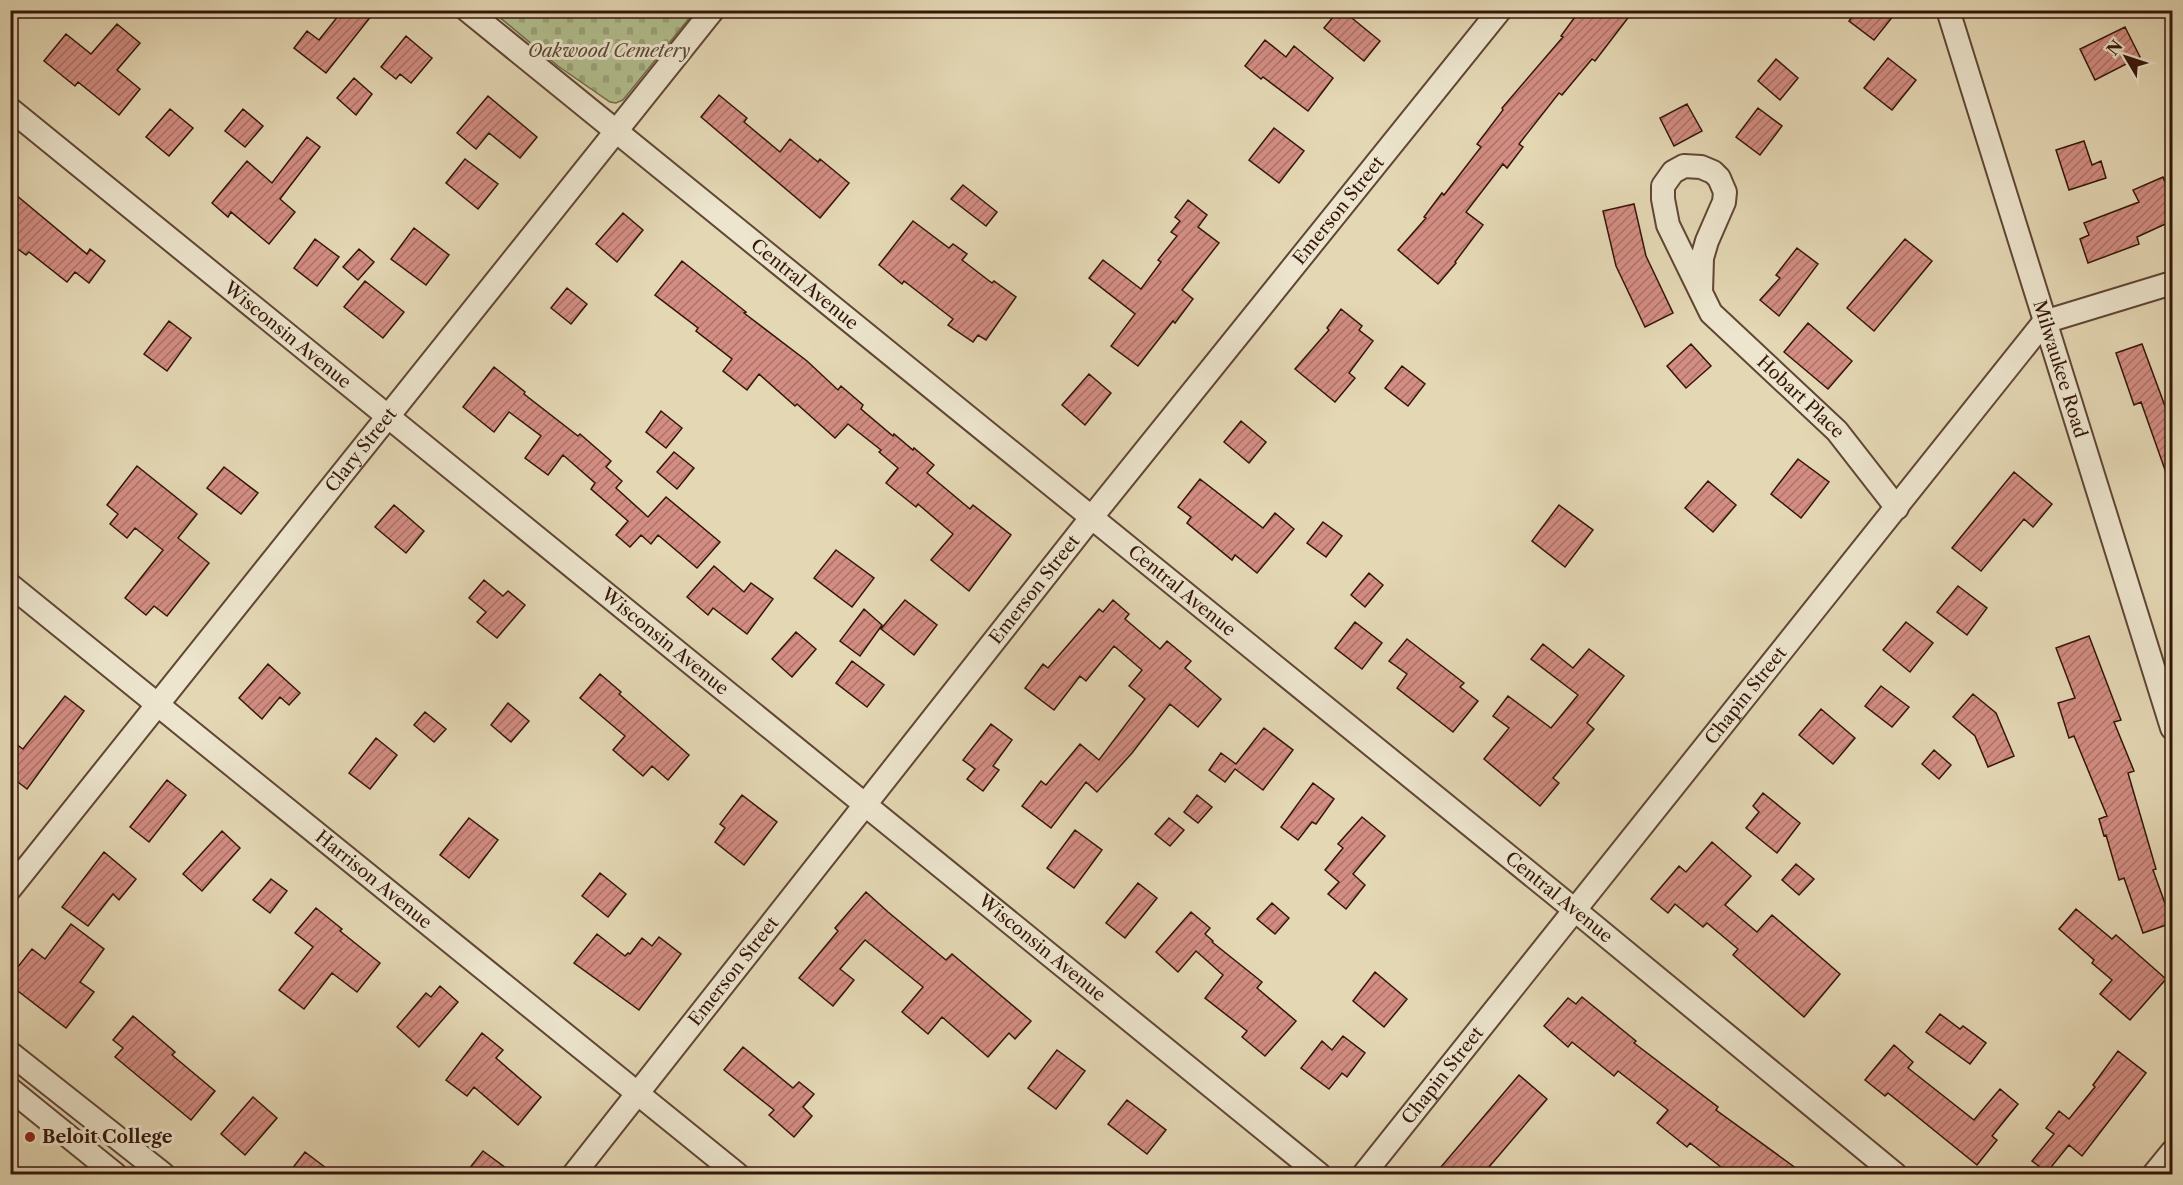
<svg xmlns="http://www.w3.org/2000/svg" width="2183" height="1185" font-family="'Libre Caslon Text',serif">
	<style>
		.cemetery { fill: url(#cemetery-stones); stroke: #736a4c; stroke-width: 1.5 }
		.building { fill: url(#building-hatch); stroke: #34160a; stroke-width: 1.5 }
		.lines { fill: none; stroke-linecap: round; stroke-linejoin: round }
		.minor-casing { stroke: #604634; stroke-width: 26 }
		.minor { stroke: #ede5ce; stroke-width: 22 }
		.poi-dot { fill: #8f2418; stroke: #ede5ce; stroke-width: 2 }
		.labels { text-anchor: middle; stroke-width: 6; stroke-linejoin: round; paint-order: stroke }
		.park-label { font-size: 18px; font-style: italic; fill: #5a4932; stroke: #ede5ce }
		.street-label { font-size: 18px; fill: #34160a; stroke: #ede5ce }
		.poi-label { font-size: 18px; font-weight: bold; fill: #34160a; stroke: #ede5ce; text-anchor: start }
	</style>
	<defs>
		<pattern id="cemetery-stones" width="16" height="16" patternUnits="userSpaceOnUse" patternTransform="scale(1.5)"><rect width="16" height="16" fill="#b2bf8f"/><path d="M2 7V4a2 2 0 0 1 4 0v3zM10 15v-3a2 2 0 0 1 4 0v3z" fill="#9aa37a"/></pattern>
		<pattern id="building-hatch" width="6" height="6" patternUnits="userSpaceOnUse" patternTransform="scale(1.5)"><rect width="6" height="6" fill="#d38d83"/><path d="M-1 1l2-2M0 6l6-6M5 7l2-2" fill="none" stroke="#ac7269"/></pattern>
	</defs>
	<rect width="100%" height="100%" fill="#e4d7b4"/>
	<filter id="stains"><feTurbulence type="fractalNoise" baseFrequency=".00333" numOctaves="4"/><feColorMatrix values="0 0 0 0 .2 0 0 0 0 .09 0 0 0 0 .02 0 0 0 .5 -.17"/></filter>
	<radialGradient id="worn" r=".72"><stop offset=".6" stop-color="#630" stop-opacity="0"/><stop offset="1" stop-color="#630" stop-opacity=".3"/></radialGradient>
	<path class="cemetery" d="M492,11H695L623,100L616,103L610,102L558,66Z"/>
	<path class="building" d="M343,10H376L326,73L294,48L307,31L319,40Z
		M1339,10H1342L1380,41L1364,61L1324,28Z
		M1580,10H1634L1595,61L1592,59L1562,95L1559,93L1519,144L1523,147L1507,168L1503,164L1466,212L1483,225L1455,262L1456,263L1438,284L1398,250L1426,218L1424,217L1442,193L1444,195L1481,147L1477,144L1503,110L1502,108L1563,37L1561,36Z
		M1857,10H1898L1874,40L1849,21Z
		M117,24L140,43L117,70L140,89L119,115L78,82L75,86L44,61L66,34L91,54Z
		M2125,27L2140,57L2095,80L2080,49Z
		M406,36L432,58L411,83L400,74L396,79L381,67Z
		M1265,40L1286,57L1294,46L1333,78L1308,111L1263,77L1261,79L1245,66Z
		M1888,58L1916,80L1892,110L1864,88Z
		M1776,59L1798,78L1780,100L1758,81Z
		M354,78L372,94L356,115L337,98Z
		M719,95L747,118L744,122L780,152L790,139L818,162L820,159L849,183L820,218L701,117Z
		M488,96L537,137L520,158L489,133L476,149L457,133Z
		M1687,104L1702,131L1674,146L1660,118Z
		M1758,108L1782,126L1760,155L1736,137Z
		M170,109L193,128L169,156L146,137Z
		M243,109L263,126L245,147L225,131Z
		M1274,128L1304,151L1279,183L1249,160Z
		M307,137L320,147L280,199L295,212L269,244L231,212L228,217L212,203L247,161L272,183Z
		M2084,141L2092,165L2101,161L2106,178L2069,190L2056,150Z
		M465,159L498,184L478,209L446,183Z
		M2163,177L2172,200V221L2137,237L2139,244L2088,263L2080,239L2089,235L2084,223L2139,202L2133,190Z
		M963,185L997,212L986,226L951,199Z
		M10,190L87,254L90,249L105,261L89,283L75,272L67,282L29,252L26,255L10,243Z
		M1188,200L1207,215L1198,227L1219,243L1182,290L1193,299L1175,323L1173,321L1138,366L1111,346L1135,314L1089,278L1103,260L1141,289L1161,262L1158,260L1177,236L1171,232L1180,221L1175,217Z
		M1634,204L1646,256L1673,313L1645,327L1616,266L1603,211Z
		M623,213L643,230L617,262L596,244Z
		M913,221L949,248L953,244L967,254L962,260L992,283L994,281L1016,297L986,340L978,335L973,342L948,325L953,319L904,281L902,284L879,265Z
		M414,228L449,255L426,285L391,259Z
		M315,239L339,257L317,286L294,268Z
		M1905,239L1932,261L1874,331L1847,308Z
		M1797,248L1818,264L1779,316L1760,300L1780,278L1776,275Z
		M359,249L374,262L358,280L343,267Z
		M682,261L746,312L744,313L807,361L838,390L841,386L863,405L861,409L893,436L894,434L913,450L914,448L934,465L927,473L970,509L973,505L1011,535L969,591L931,560L953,534L918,504L916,507L886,483L898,468L879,452L881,450L848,424L835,438L797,404L795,406L759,374L747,390L723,371L732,359L696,331L698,328L655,295Z
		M365,281L404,312L383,338L344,307Z
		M567,288L587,304L571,324L551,308Z
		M1341,309L1362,326L1359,330L1373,341L1349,373L1355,378L1335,402L1295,369L1329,330L1327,328Z
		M169,321L191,338L167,371L144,354Z
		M1808,323L1852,361L1828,389L1784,352Z
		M1691,344L1711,366L1686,388L1667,366Z
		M2142,344L2172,425V483L2170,484L2141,402L2134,405L2116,353Z
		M1402,366L1425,384L1408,406L1385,388Z
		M494,367L525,392L524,394L578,436L580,434L611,461L606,467L622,481L616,488L648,517L666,497L720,542L697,568L658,535L651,544L641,535L630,547L616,535L628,521L591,489L595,483L563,455L548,475L525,458L541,436L509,412L494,432L463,407Z
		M1089,374L1111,393L1085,425L1062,405Z
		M661,411L682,428L666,448L646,432Z
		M1241,421L1266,442L1249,463L1224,442Z
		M674,452L694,468L677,489L657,472Z
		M1798,459L1829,482L1801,518L1771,494Z
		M137,466L197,514L178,538L209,563L167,616L154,606L146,615L125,598L163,550L135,528L127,538L110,524L118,514L107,505Z
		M224,467L258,493L241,514L207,488Z
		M2014,472L2052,504L2033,527L2024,519L1981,571L1952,548Z
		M1200,479L1263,528L1275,513L1294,529L1257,573L1235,555L1232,560L1187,523L1191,517L1178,507Z
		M1708,481L1736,505L1713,532L1685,508Z
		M394,505L424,531L406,553L375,527Z
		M1559,505L1593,530L1565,567L1532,541Z
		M1323,522L1342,536L1326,557L1307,543Z
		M836,550L874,578L852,607L814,578Z
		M714,566L744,592L751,583L773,599L747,634L713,608L708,615L687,597Z
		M1369,573L1383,585L1365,607L1351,595Z
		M484,580L503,596L508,591L525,605L497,638L477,622L486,612L469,598Z
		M1958,586L1987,608L1967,635L1937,612Z
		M905,600L937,625L914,655L881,629Z
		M1113,600L1129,614L1125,619L1160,649L1167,641L1191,661L1185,668L1221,699L1198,727L1170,704L1132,753L1097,792L1086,782L1051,828L1022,806L1041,781L1046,785L1080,744L1099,760L1145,699L1129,686L1142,670L1114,646L1086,681L1080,676L1054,710L1025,688L1043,664L1048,668L1099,609L1103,612Z
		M864,609L882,625L860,656L840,641Z
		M1355,622L1382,643L1362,669L1335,648Z
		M1906,622L1933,643L1910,672L1883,650Z
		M796,632L816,649L792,677L772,659Z
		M2089,636L2121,720L2114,722L2134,771L2128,773L2156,869L2153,870L2172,923L2143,933L2124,878L2119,880L2106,835L2104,836L2099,819L2107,816L2074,736L2069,738L2058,703L2075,698L2056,648Z
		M1407,639L1464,683L1460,687L1478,701L1453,732L1397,688L1407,674L1389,661Z
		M1543,644L1573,668L1589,649L1624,676L1587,723L1594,729L1553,778L1559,783L1540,806L1484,759L1509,728L1493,716L1508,696L1551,728L1578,695L1531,659Z
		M852,661L884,685L867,707L836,683Z
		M268,664L300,693L289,705L280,697L262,719L239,698Z
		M600,674L621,692L619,694L689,755L668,780L652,766L643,776L613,750L625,736L580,698Z
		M1881,686L1909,707L1892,727L1865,706Z
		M1973,694L1996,713L2014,756L1988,767L1975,736L1953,717Z
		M65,696L84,711L27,789L10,776V740L23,749Z
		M508,703L529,721L511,742L491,725Z
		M1821,709L1855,738L1833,764L1799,735Z
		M425,712L446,729L434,742L414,725Z
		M991,724L1012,740L993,766L999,770L983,791L967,779L975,769L963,760Z
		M1264,728L1293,750L1263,790L1235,769L1225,782L1209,770L1221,753L1236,764Z
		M376,738L397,755L370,789L349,773Z
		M1934,750L1951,765L1939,779L1922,764Z
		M167,780L186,795L149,842L130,827Z
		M1313,783L1334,799L1316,824L1312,822L1298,840L1281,827Z
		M1763,793L1800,823L1777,853L1746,828L1759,812L1753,806Z
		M742,795L777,822L744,865L715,842L725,828L720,824Z
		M1197,795L1212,807L1198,823L1184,812Z
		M1362,817L1385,836L1353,874L1365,885L1346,909L1328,894L1339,882L1325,870L1343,848L1338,844Z
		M469,818L498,840L469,878L440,855Z
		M1169,818L1184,830L1170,846L1155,834Z
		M1075,830L1102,850L1074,888L1047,868Z
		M222,831L240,848L202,891L183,874Z
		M1712,842L1751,876L1725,905L1757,932L1772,915L1840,974L1804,1017L1733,955L1738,949L1707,923L1703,927L1675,904L1668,913L1651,899L1679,866L1686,872Z
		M104,852L136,879L119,900L113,894L88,926L62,907Z
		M1796,864L1814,879L1799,895L1782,880Z
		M600,873L626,894L608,917L582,896Z
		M271,879L287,891L270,913L253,900Z
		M1138,883L1157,898L1125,938L1106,923Z
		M866,892L888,912L946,960L952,954L1031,1021L1015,1039L1009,1033L988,1057L942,1017L928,1034L902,1012L923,987L865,940L840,969L854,980L833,1006L799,978L838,931L835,928Z
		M1272,903L1289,918L1275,934L1257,919Z
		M316,908L342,929L340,931L380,963L357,992L332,973L304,1009L279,990L313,947L295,933Z
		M2076,909L2112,939L2116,935L2166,979L2130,1020L2100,994L2112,980L2092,963L2094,960L2059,929Z
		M1191,912L1210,928L1205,934L1213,941L1212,942L1262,982L1257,988L1296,1021L1265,1056L1242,1037L1247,1031L1205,998L1223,975L1196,951L1178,972L1156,952Z
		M71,924L104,949L80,982L94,992L66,1028L10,985V977L32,949L45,959Z
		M597,934L625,956L628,953L630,954L642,938L652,946L659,937L681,954L639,1010L574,963Z
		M1375,972L1407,999L1384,1027L1353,1001Z
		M440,986L458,1002L419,1047L397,1027L426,993L431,997Z
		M1582,997L1636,1041L1634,1043L1718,1107L1716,1110L1804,1174H1730L1690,1143L1687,1147L1657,1123L1668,1110L1618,1071L1614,1076L1572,1042L1568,1047L1544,1026L1568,998L1576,1004Z
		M1940,1014L1960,1029L1963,1026L1986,1043L1970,1064L1926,1032Z
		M133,1016L175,1052L172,1055L215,1091L191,1120L115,1057L123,1048L113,1040Z
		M482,1033L503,1050L496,1058L541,1097L518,1125L474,1087L467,1096L446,1080Z
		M1343,1036L1365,1053L1347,1077L1342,1073L1329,1089L1301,1068L1322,1041L1332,1050Z
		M1894,1045L1913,1062L1908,1068L1974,1120L2000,1089L2018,1104L1992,1136L1997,1140L1977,1165L1888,1093L1885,1096L1865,1080Z
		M743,1047L793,1088L799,1082L814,1094L803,1107L812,1116L794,1137L769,1115L774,1110L724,1070Z
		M1057,1050L1085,1071L1056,1109L1028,1088Z
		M2118,1051L2146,1073L2082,1156L2069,1145L2047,1172L2032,1161L2054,1134L2046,1128L2059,1111L2069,1119L2095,1087L2093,1085Z
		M1519,1075L1547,1099L1483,1174H1435Z
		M253,1097L277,1118L245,1155L221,1134Z
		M1127,1100L1166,1130L1147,1154L1108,1124Z
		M483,1151L514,1174H465Z
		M305,1152L334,1174H288Z"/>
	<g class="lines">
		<defs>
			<g id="minor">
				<path id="s1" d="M467,10L1576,911L1895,1174"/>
				<path id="s2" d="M1948,10L2172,728"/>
				<path id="s3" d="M10,109C446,465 884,818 1319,1174"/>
				<path id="s4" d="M1701,292L1702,258L1707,241L1724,202L1725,192L1719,178L1713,172L1701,167L1684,166L1673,172L1663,186V199L1668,225L1711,313L1837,431L1897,508"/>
				<path id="s5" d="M10,585L737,1174"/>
				<path id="s6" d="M10,889L713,10"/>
				<path d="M10,1053L163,1174"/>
				<path d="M10,1089L115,1174"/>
				<path id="s7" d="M574,1174L1091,518L1500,10"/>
				<path id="s8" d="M1364,1174L2044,322L2172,283"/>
				<path d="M2154,1174L2172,1152"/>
			</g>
		</defs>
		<use href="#minor" class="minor-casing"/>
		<use href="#minor" class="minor"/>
	</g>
	<circle class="poi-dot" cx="30" cy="1137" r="6"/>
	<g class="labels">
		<g class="park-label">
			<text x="609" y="57">Oakwood Cemetery</text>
		</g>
		<g class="street-label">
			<text dy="6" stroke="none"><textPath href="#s7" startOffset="1230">Emerson Street</textPath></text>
			<text dy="6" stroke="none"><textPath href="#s1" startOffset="435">Central Avenue</textPath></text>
			<text dy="6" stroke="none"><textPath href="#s3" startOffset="358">Wisconsin Avenue</textPath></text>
			<text dy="6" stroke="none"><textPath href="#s2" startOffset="376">Milwaukee Road</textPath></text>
			<text dy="6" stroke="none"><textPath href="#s4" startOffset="448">Hobart Place</textPath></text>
			<text dy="6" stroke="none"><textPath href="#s6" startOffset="562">Clary Street</textPath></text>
			<text dy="6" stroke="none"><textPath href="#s7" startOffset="744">Emerson Street</textPath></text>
			<text dy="6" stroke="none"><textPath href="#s1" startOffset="921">Central Avenue</textPath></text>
			<text dy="6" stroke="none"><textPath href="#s3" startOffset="844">Wisconsin Avenue</textPath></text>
			<text dy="6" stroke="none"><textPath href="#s8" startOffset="612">Chapin Street</textPath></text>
			<text dy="6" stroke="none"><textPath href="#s5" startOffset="468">Harrison Avenue</textPath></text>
			<text dy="6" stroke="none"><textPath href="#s1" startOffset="1407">Central Avenue</textPath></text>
			<text dy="6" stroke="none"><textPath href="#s3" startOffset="1330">Wisconsin Avenue</textPath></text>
			<text dy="6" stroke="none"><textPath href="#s7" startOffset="258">Emerson Street</textPath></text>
			<text dy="6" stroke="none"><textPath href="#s8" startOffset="126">Chapin Street</textPath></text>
		</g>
		<g class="poi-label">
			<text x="42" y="1143">Beloit College</text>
		</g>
	</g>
	<rect width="2183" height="1185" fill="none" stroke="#e4d7b4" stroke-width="36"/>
	<rect x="12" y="12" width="2159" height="1161" fill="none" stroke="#34160a" stroke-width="3"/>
	<rect x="18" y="18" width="2147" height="1149" fill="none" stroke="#34160a" stroke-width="1.5"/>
	<g transform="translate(2126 57) rotate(309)" stroke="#ede5ce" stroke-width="4.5" paint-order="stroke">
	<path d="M0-4.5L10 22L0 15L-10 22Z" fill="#34160a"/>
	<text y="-9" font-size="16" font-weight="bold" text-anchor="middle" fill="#34160a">N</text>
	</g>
	<rect width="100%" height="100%" filter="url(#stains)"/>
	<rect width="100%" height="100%" fill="url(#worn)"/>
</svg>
